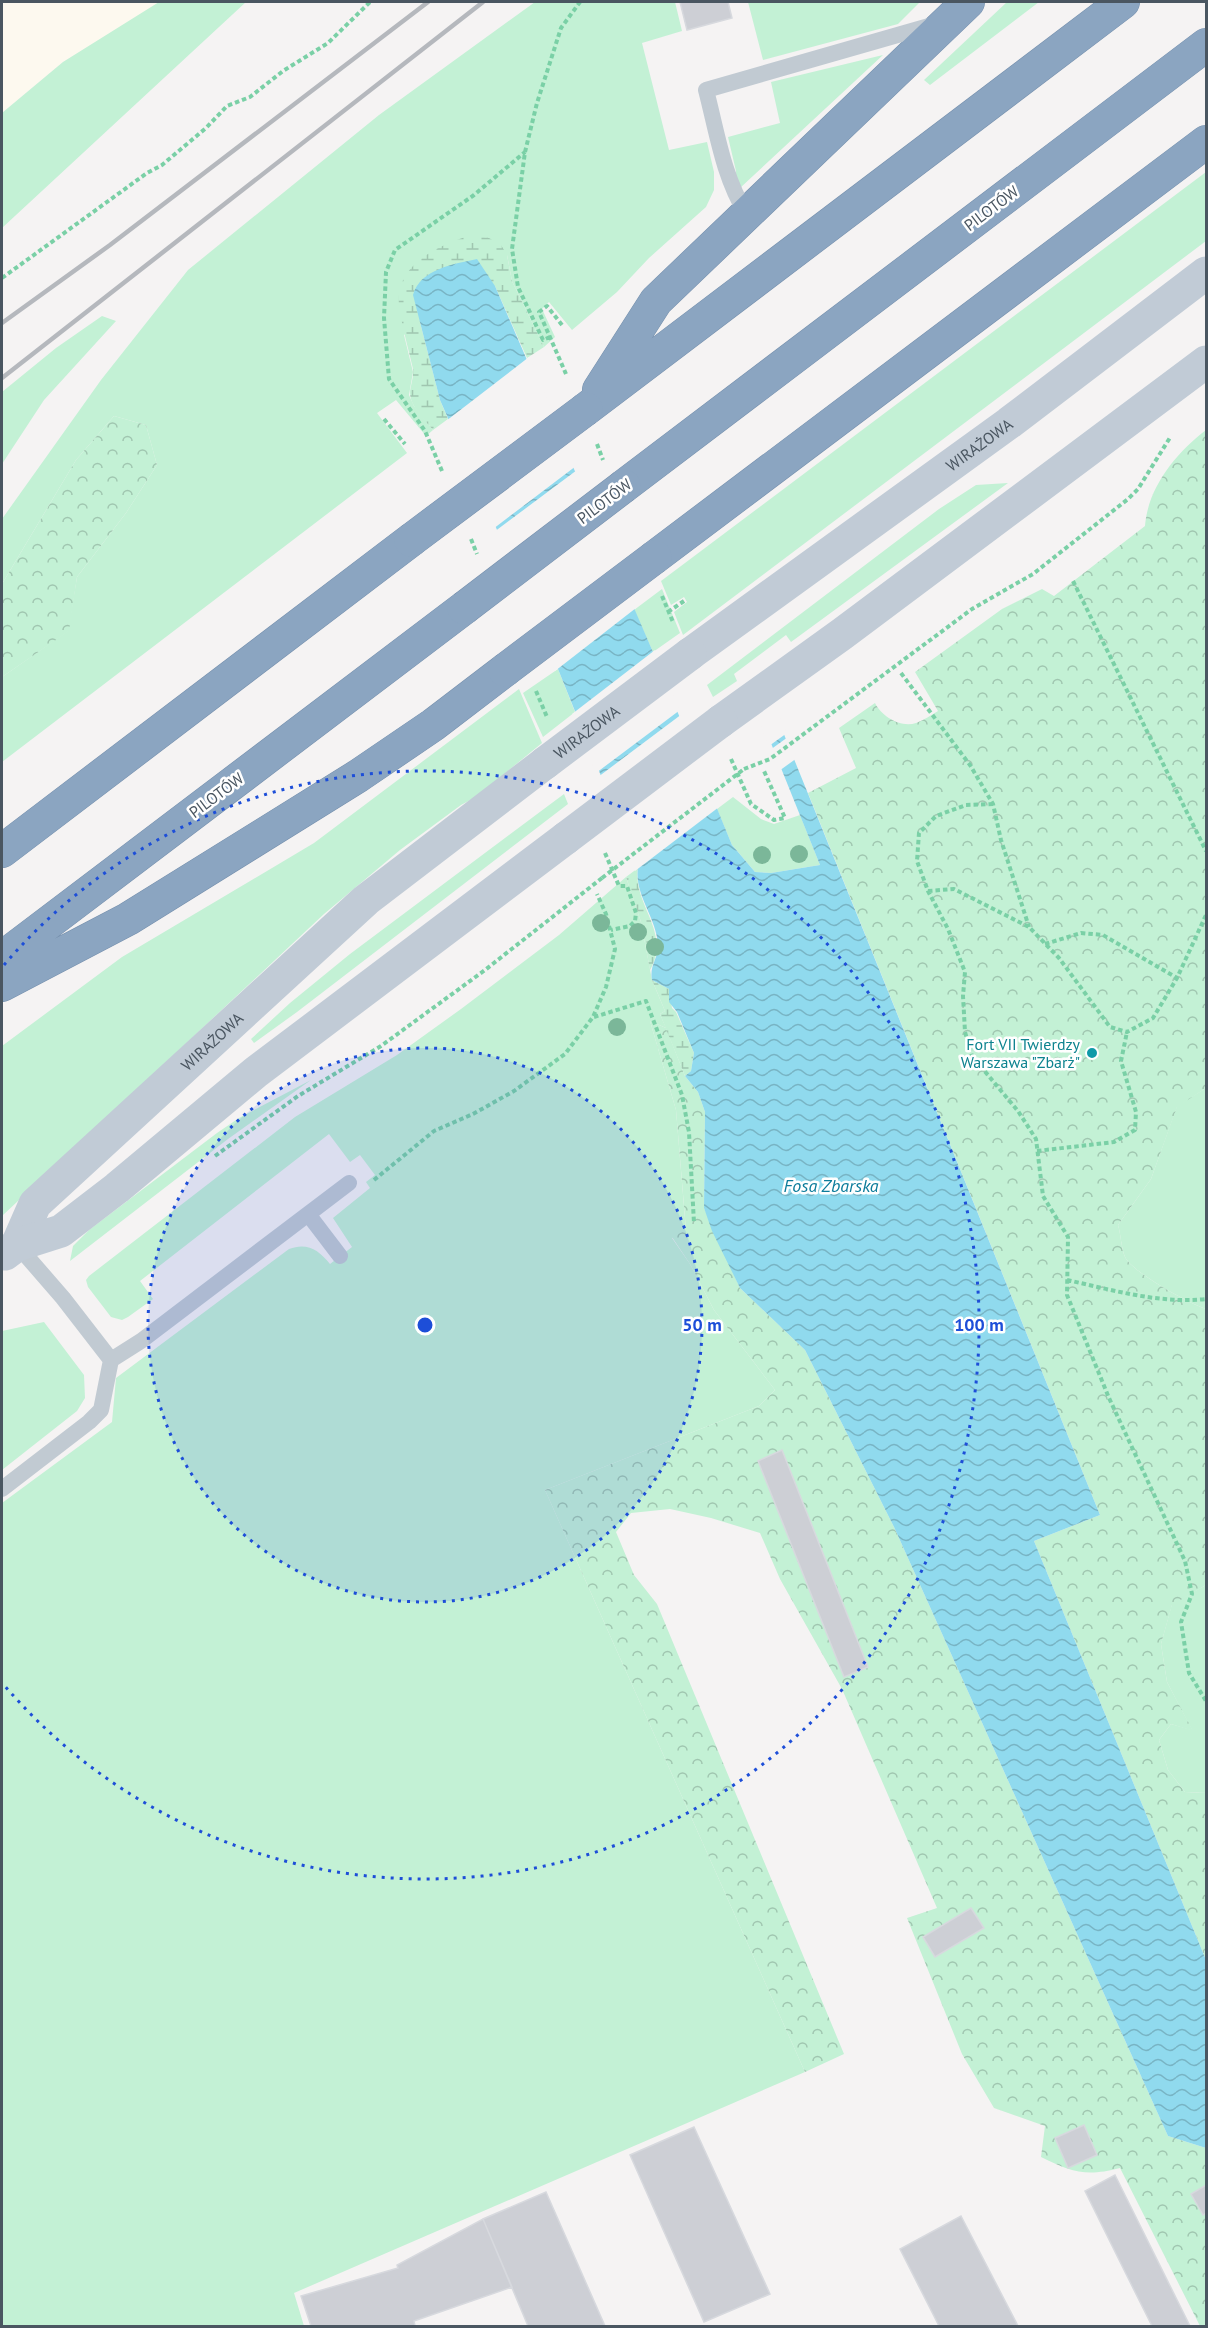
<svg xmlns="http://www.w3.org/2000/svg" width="1208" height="2328" font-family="'PT Sans',sans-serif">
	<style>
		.commercial { fill: #fdf9ef }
		.grass { fill: #c3f1d5 }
		.forest { fill: url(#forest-crowns) }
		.wetland { fill: url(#wetland-marsh) }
		.water { fill: url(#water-waves) }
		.pier { fill: #f5f3f3 }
		.building { fill: #cdcfd5; stroke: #d7d9de; stroke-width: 1.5 }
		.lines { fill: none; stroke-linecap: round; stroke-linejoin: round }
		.highway-casing { stroke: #7690ad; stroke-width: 34 }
		.path { stroke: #7ad0a6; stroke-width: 4; stroke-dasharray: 4.5 3; stroke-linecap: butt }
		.lane { stroke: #c1cad2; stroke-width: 16 }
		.secondary { stroke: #c1cbd6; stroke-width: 33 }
		.highway { stroke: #8ba5c1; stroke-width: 33 }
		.rail { stroke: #b5b8bd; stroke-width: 4.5 }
		.highway-bridge-casing { stroke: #7690ad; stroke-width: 34; stroke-linecap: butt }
		.path-bridge { stroke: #7ad0a6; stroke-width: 4; stroke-dasharray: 4.5 3; stroke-linecap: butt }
		.secondary-bridge { stroke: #c1cbd6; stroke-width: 33 }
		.highway-bridge { stroke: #8ba5c1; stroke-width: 33 }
		.tree { fill: #7bb799 }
		.ring { fill: none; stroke: #1d4ed8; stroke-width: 3; stroke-dasharray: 3 6 }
		.culture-dot { fill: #0f9aa8; stroke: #fff; stroke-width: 2 }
		.labels { text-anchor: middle; stroke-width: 5; stroke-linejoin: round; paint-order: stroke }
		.street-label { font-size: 16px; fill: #4a5661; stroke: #fff }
		.culture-label { font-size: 16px; fill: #0d838f; stroke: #fff; text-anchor: end }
		.water-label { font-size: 18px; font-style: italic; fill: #0c7c9b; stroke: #fff }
		.centre { fill: #1d4ed8; stroke: #fff; stroke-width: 3 }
		.ring-label { font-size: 18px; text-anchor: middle; font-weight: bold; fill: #1d4ed8; stroke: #fff; stroke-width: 5; stroke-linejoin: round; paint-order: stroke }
	</style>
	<defs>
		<pattern id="forest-crowns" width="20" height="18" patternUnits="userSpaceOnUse" patternTransform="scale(1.5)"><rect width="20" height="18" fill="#c3f1d5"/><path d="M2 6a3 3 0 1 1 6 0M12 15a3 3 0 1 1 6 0" fill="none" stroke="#a0c6b0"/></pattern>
		<pattern id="wetland-marsh" width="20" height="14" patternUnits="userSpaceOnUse" patternTransform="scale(1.5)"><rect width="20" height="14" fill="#c3f1d5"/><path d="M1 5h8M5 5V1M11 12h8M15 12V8" fill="none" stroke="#a0c6b0"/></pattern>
		<pattern id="water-waves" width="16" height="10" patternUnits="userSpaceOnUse" patternTransform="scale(1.5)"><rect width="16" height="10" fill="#90daee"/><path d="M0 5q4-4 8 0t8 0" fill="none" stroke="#78b4c4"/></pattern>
	</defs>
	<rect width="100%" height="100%" fill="#f5f3f3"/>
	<path class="commercial" d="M2,2H161L63,62L2,113Z"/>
	<path class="grass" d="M159,2H246L2,228V113L63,62Z
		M535,2H675L682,31L642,43L669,150L707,142L714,172V190L706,207L649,258L617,292L572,330L549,302L542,309L555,337L544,347L512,281L507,255L404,335L413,372L409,395L414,406L433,430L426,436L396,400L377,413L407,453L2,762V677L68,631L77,577L126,513L157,465L146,425L114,416L76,460L2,584V519L101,380L188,270L379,115Z
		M748,2H920L898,24L763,60Z
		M1007,2H1039L930,85L924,80Z
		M883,55L740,188L736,185V171L728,137L780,123L771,82Z
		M1206,172V241L683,635L674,612L687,602L684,597L671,605L661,581Z
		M102,316L116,321L44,400L2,464V392L56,348Z
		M1008,483L791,642L786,635L734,674L737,681L713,697L707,685L939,509L976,485Z
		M662,589L680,633L653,652L634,610Z
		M558,669L575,712L543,737L523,693Z
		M519,689L542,743L476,797L461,805L400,850L324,914L2,1216V1046L122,957L314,843Z
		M564,794L568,804L297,1012L254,1043L251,1039L290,1003L350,954Z
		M733,797L761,819L774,824L800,815L820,865L771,873L755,872L732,845L717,809Z
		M626,877L641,922L652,980L665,1011L660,1014L666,1028L650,1021L676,1110L686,1231L672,1238L690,1264L714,1310L775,1390L759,1406L545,1490L805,2072L294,2293L304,2326H2V1503L112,1422L116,1378L289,1249C307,1242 319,1250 330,1264L352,1247L333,1218L370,1188L366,1182L375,1175L360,1155L350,1162L329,1134L140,1281L153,1299L128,1317L122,1320L111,1317L88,1287L86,1280L89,1276L295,1117L397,1055L461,1009L559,935Z
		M311,1080L228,1139L70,1261L73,1246L89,1230L217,1133L239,1118Z
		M1206,1088V1309C1190,1304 1132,1272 1125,1257C1121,1247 1121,1235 1118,1225L1151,1179L1177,1106Z
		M44,1322L84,1375L85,1398L77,1411L2,1470V1331Z
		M1206,1585V1793L1185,1792L1168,1770L1159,1740L1171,1724L1192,1730L1167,1682L1161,1644L1172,1604Z"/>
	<path class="forest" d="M114,416L146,425L157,465L126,513L77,577L69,631L2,677V584L76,460Z
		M1206,430V1088L1177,1107L1151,1179L1118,1225C1121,1235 1121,1247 1125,1257C1132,1272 1190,1304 1206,1309V1585L1172,1605L1161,1644L1167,1682L1193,1731L1171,1724L1159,1740L1168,1770L1185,1792L1206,1793V1960L1034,1541L1100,1515L808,793L856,768L839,728L875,703C882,717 901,728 916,723C924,720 931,715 938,711L915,672L1002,609L1042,589L1054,596L1145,526C1148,487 1176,453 1206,430Z
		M650,1021L666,1028L685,1076L698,1092L705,1112L704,1208L740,1288L805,1350L894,1527L1168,2136L1206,2148V2326H1200L1120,2168C1086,2177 1071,2172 1041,2157L1045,2126L994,2108L962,2054L907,1918L937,1908L842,1689L780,1579L760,1533L711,1518L670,1509L631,1513L616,1532L634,1575L657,1604L844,2054L805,2072L545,1490L759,1406L775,1390L714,1310L690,1264L672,1237L686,1230L676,1110Z"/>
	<path class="wetland" d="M472,235L489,238L501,245L507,255L512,281L544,347L527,358L495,286L423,280L416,285L413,295L440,400L448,419L433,430C425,420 409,406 410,391C411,384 414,376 413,369C408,347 402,327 399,305C395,264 439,245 472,235Z
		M638,868C632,904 672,932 650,970L641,922L626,877Z
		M652,980L669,989L672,1008L676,1012L694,1053L691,1071L685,1076L660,1014L665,1011Z"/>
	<path class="water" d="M477,259L495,286L653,652L732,845L755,872L771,873L820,865L748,686L762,680L1100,1515L1034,1541L1206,1960V2148L1168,2136L894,1527L805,1350L740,1288L712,1231L704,1208L705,1112L698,1092L685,1076L691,1071L694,1053L677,1012L669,1002V989L652,980C649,965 659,958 658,944C656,917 634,894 638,868L558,669L440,400L413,295C420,269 454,264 477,259Z"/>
	<path class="pier" d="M529,357L576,466L493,529L446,421Z
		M577,470L636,608L555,671L494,532Z
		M655,650L680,710L596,773L572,714Z
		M764,678L787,733L769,746L745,687Z
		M682,714L719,807L635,871L598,777Z
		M788,737L797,758L779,771L770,750Z"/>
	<path class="building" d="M680,2H728L732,18L687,30Z
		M782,1450L868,1667L844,1677L758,1461Z
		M971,1908L984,1928L935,1957L923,1937Z
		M1084,2125L1097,2155L1068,2168L1055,2138Z
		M694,2127L770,2294L704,2322L630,2155Z
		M1115,2175L1190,2326H1152L1129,2280L1085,2191Z
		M1206,2185V2213L1203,2215L1191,2194Z
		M546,2192L605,2326H528L483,2219Z
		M961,2216L1018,2326H939L900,2249Z
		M483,2219L512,2287L414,2321L415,2326H311L301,2296L398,2268L397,2265Z"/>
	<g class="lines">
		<defs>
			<path id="highway" d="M599,390L656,301L968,2
				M586,409L1123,2
				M624,486L1206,45
				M655,557L1206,142
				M2,851L411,540
				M2,958L464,608
				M2,985L128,919L358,776L433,725L505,670"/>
		</defs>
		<use href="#highway" class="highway-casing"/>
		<path class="path" d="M2,278L147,173L162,165L206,128L227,106L250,97L283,71L328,43L370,2
			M562,325L547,306L539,312L566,374
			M550,337L543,340L518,287L512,249L525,152L537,103L561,28L580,2
			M384,419L405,444
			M597,444L603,460
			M442,471L425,431L389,379L384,318L386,272L395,250L474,195L525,152
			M471,539L477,554
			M1073,581L1206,851
			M662,596L673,622
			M668,612L684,601
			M901,673L970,765L993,804L1001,840L1029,927
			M536,691L547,717
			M731,759L751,804L774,820L785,818L764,771
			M744,769L770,759L972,609L1033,574L1128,499L1138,489L1171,436
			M993,804L966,805L936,816L919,833L917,861L928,891L948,929L965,972L963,996L965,1032L972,1056L1018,1111L1036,1139L1043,1196L1068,1237L1067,1295L1109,1398L1185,1561L1192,1594L1181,1622L1189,1673L1206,1701
			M605,853L619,886H627L636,913L635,921L630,926L611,930
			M928,891L954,889L1029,927L1059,958L1110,1027L1127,1032L1153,1018L1177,978L1206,915
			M1045,944L1081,933L1103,935L1177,978
			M594,1017L646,1001L682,1095L689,1132L694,1223
			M1037,1151L1114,1142L1135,1130L1136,1112L1121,1061L1127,1032
			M215,1156L298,1096L381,1046L485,970L602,878
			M374,1180L434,1131L473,1114L514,1091L565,1054L593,1017L606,987L615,949L606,914L597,894
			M1067,1280C1113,1290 1159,1304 1206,1299"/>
		<path class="lane" d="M746,213C723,176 717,132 706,90L936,24
			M308,1214L340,1256
			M17,1245L63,1298L111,1360L141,1341L349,1183
			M2,1489L89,1422L101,1410L111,1360"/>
		<g class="secondary">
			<path id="s1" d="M690,654L1009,423L1206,273"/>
			<path d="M721,721L842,634L1206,362"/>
			<path id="s2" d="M17,1245L35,1204L366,900L545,763"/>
			<path d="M5,1254L17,1245L61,1231L117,1188L256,1072L566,838"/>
		</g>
		<use href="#highway" class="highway"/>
		<path class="rail" d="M2,323L110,245L428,2
			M2,378L483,2"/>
		<defs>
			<path id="highway-bridge" d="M411,540L586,409
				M464,608L624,486
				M505,670L655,557"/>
		</defs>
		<use href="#highway-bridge" class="highway-bridge-casing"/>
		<path class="path-bridge" d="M602,878L744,769"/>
		<g class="secondary-bridge">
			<path id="s3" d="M545,763L690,654"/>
			<path d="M566,838L721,721"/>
		</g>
		<use href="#highway-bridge" class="highway-bridge"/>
	</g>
	<g class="tree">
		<circle cx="799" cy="854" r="9"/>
		<circle cx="762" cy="855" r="9"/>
		<circle cx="601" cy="923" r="9"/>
		<circle cx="638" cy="932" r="9"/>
		<circle cx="655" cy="947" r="9"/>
		<circle cx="617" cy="1027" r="9"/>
	</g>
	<circle cx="425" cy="1325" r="277" fill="#1d4ed8" fill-opacity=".12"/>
	<g class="ring">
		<circle cx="425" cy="1325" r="277"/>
		<path d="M4 965A554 554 0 1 1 4 1685"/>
	</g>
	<circle class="culture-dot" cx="1092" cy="1053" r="6"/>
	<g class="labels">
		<g class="street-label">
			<text transform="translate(991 208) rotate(-37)" y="6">PILOTÓW</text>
			<text dy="6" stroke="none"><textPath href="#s1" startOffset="357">WIRAŻOWA</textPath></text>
			<text transform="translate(604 501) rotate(-37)" y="6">PILOTÓW</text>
			<text dy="6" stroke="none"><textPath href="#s3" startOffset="52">WIRAŻOWA</textPath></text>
			<text transform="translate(216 795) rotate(-37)" y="6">PILOTÓW</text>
			<text dy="6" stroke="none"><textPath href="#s2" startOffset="285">WIRAŻOWA</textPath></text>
		</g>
		<g class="culture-label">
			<text x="1080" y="1050">Fort VII Twierdzy<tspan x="1080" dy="18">Warszawa "Zbarż"</tspan></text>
		</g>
		<g class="water-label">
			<text x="831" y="1192">Fosa Zbarska</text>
		</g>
	</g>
	<circle cx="425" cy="1325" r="9" class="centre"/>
	<g class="ring-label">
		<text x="702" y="1331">50 m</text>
		<text x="979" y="1331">100 m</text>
	</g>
	<rect width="1208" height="2328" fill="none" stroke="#4a5661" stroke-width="6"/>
</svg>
